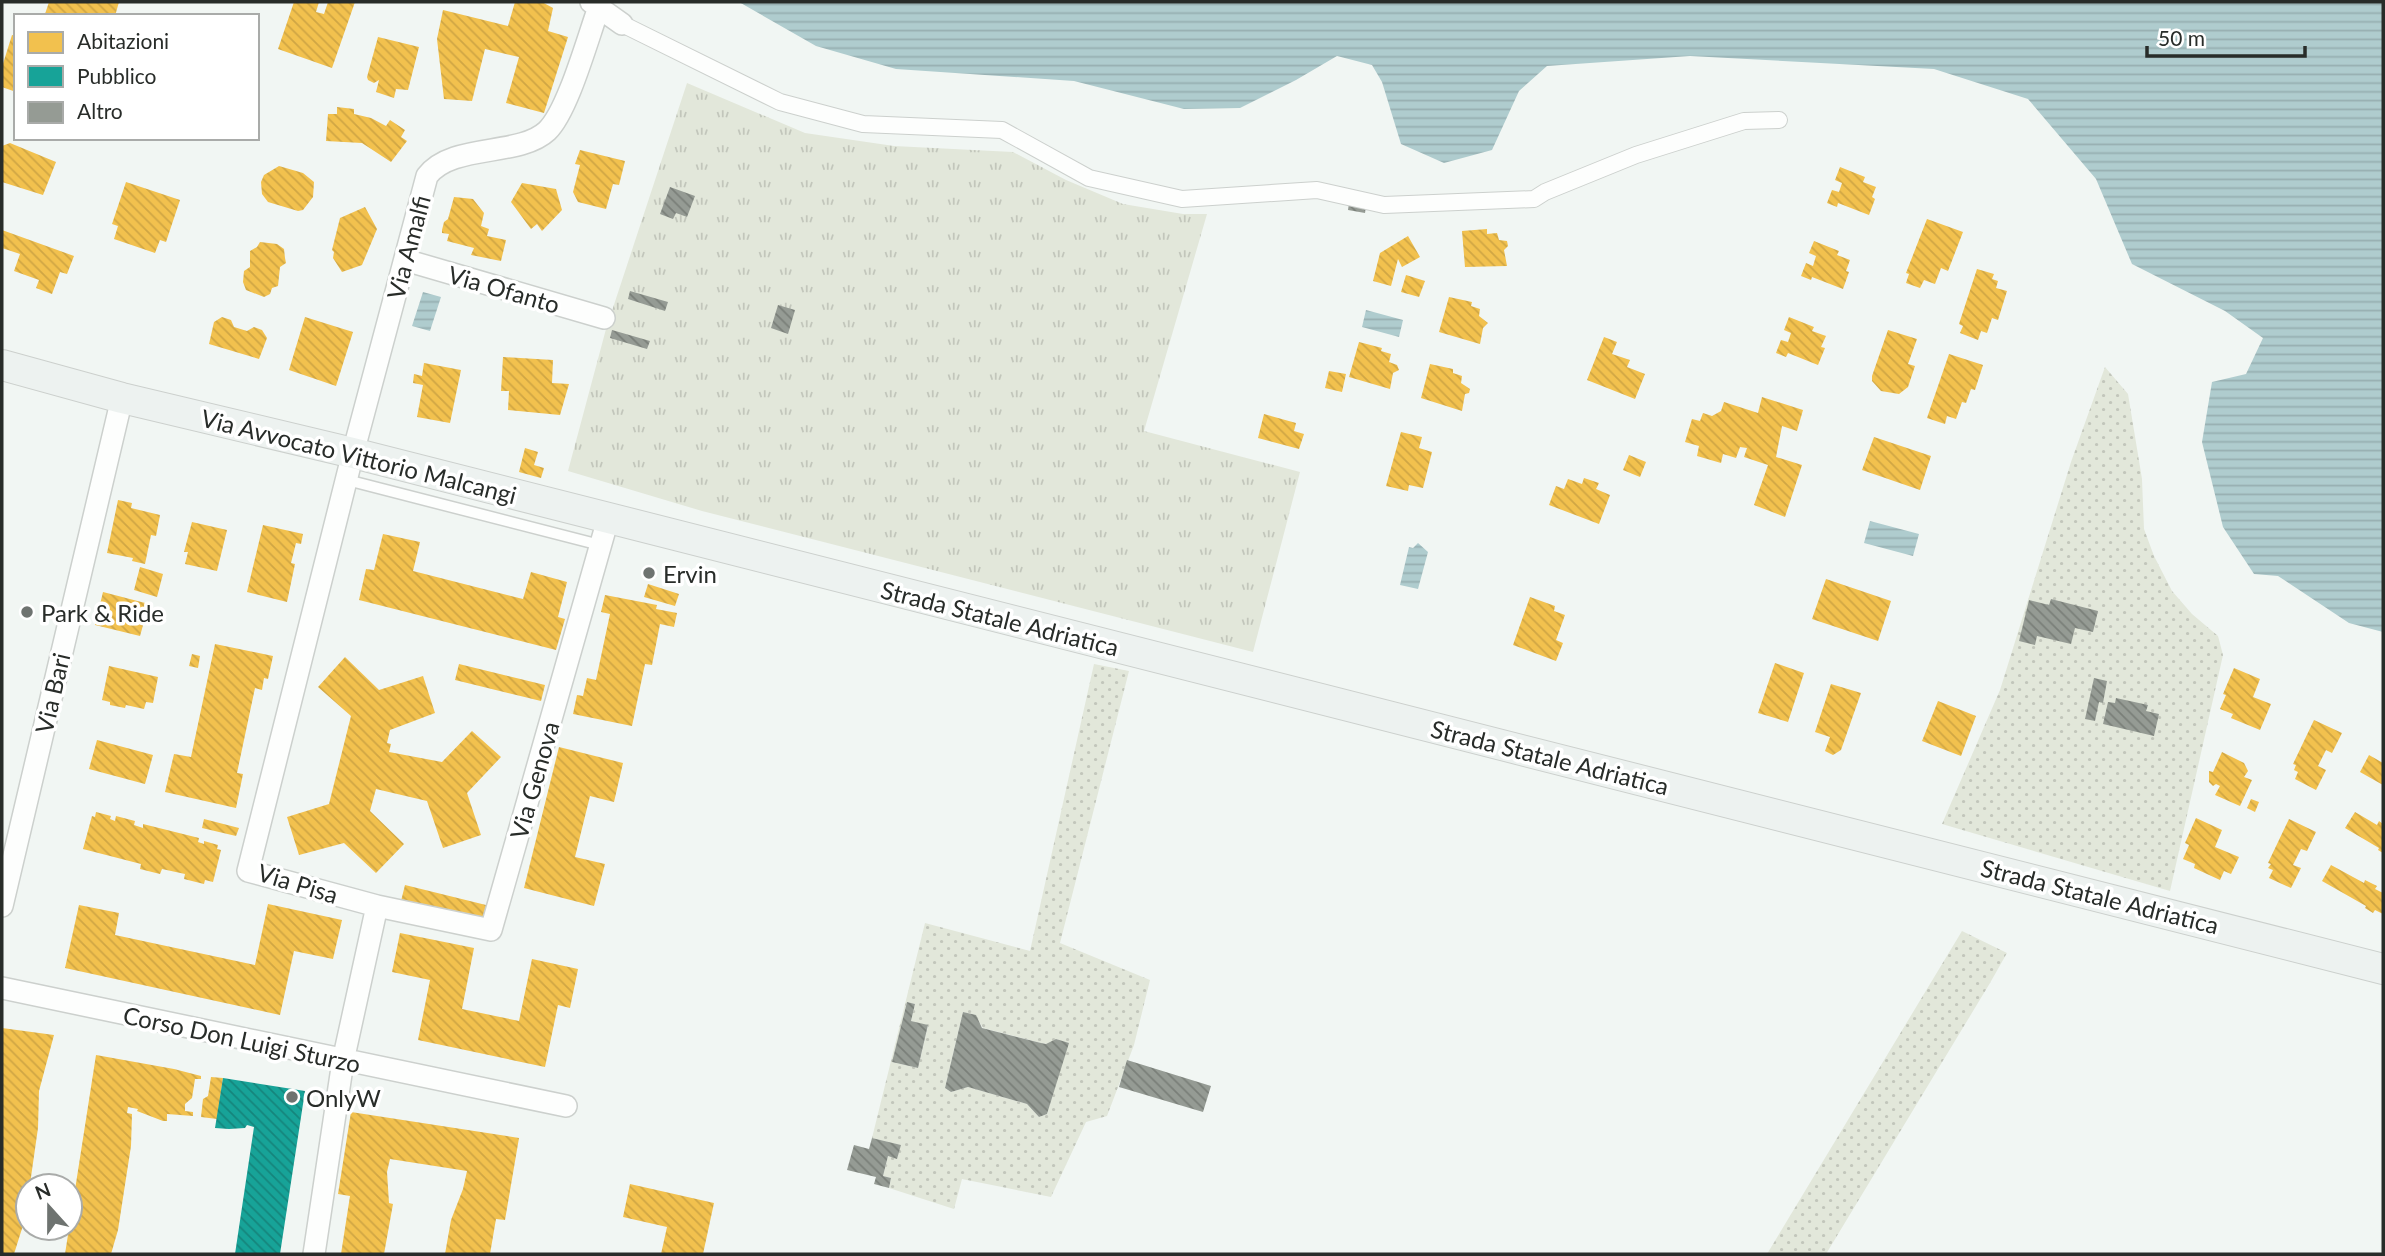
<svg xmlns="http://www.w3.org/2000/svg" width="2385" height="1256" viewBox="0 0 2385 1256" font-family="Lato,sans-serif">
<defs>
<pattern id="grass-tufts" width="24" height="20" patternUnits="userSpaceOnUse" patternTransform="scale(1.75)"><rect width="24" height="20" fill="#e2e7da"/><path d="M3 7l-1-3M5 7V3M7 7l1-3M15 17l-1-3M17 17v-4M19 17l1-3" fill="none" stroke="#c2c6bb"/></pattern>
<pattern id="garden-dots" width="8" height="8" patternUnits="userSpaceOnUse" patternTransform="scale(1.75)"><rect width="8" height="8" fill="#e2e7da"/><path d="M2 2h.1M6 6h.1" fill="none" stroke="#c2c6bb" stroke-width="1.8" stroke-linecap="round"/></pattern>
<pattern id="water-rules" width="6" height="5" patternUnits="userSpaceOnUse" patternTransform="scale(1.75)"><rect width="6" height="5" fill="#afccce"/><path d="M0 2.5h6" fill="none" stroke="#97afb1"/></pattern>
<pattern id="homes-back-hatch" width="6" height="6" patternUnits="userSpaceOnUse" patternTransform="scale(1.75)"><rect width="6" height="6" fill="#f2c14e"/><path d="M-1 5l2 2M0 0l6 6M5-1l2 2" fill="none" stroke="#d0a644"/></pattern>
<pattern id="public-back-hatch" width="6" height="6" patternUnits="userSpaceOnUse" patternTransform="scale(1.75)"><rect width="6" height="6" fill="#17a398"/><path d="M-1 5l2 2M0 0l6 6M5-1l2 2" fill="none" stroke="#15857c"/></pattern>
<pattern id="building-back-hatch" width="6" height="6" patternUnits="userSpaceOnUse" patternTransform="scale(1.75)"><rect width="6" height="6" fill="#959b94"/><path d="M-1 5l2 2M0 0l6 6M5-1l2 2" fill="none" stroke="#7a7f79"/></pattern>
</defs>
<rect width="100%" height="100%" fill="#f1f6f3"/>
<path fill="url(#grass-tufts)" d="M687,83L805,133L894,146L1013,152L1066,180L1123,204L1183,214H1207L1144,431L1300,472L1253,652L702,511L568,471L606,329Z"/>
<path fill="url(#garden-dots)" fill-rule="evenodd" d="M2105,367L2128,394L2142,479L2144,529L2154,556L2172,591L2192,614L2218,636L2223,655L2170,891L1942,824L2000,690L2071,462Z
M1094,664L1129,671L1060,943L1150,980L1134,1045L1107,1116L1086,1122L1051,1197L962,1179L954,1209L889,1188L891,1178L883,1176L888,1156L897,1158L900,1145L872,1138L925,923L1030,951ZM907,1002L915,1004L911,1021L928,1026L918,1068L892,1062ZM963,1012L975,1015L983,1028L1041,1043L1047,1044L1056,1039L1068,1043L1047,1114L1039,1117L1027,1104L968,1087L951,1092L945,1088Z
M1962,931L2007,953L1990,983L1826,1254H1767Z"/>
<path fill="url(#water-rules)" d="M739,2H2383V632L2349,623L2278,576L2254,574L2223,527L2202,442L2212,382L2246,374L2263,338L2225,311L2132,264L2096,179L2028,99L1934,69L1690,56L1547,66L1519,91L1492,150L1444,163L1401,144L1382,82L1372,65L1337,56L1296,80L1240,108L1184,109L1074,81L896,69L816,46Z
M423,292L441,297L430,331L412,326Z
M1366,310L1403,320L1399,337L1362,327Z
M1870,521L1919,534L1913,556L1864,543Z
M1418,543L1428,552L1418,589L1400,585L1409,547L1413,548Z"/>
<path fill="url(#homes-back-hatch)" d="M49,2H119L115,16H51L45,14Z
M294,2H319L316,12L324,14L328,2H355L332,68L278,49Z
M515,2H542L553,8L548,31L568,37L544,113L506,103L519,57L485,49L472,101L444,99L437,39L443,10L508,26Z
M12,35L16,36V92L2,87V67Z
M378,37L419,47L408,90L396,89L394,98L376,92L379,80L374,83L368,80L367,77Z
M337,107L354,109V114L371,118L386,126L390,120L405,130L401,137L407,141L391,162L362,143L326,141L328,114H337Z
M10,143L56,162L43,195L2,182V146Z
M580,150L625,161L619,185L613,184L606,209L578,202L573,192L580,165L575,164Z
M279,166L303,173L314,182L313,197L303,210L298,211L268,202L262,194L261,182L264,175Z
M1840,167L1865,177L1863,182L1876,187L1872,197L1875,199L1869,215L1838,203L1837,207L1827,203L1832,190L1839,192L1842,183L1835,180Z
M126,182L180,200L166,242L160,240L155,253L114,239L118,226L112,224Z
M522,183L556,189L562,210L542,231L537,224L531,229L511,202Z
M454,197L473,199L484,213L481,226L489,229L487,236L506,240L501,261L471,255L474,248L447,241L449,234L442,233V230L444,222L448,219Z
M365,207L377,229L362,265L342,272L333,258L334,252L332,250L340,218Z
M1927,219L1963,232L1948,271L1941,268L1935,284L1924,280L1920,288L1906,283L1909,274L1906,273Z
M1487,229V234L1497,233L1499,240L1507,241L1508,246L1504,250L1507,266L1465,267L1462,231Z
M2,230L74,256L67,274L60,272L52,294L36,288L39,280L14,271L20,254L2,248Z
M1408,236L1420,257L1402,267L1398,259L1391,286L1373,281L1380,253Z
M1814,241L1839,251L1837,255L1850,260L1846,271L1849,272L1843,289L1812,277L1811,280L1801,276L1806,263L1813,266L1816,256L1809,253Z
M260,242L277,244L284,249L285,258L286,263L280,267L278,286L272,288L270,294L264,297L246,290L243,282L244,271L250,267V251L257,247Z
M1977,269L1994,274L1992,279L1998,281L1996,288L2007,291L1998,320L1992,318L1987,333L1981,331L1978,340L1960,333L1963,326L1959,324Z
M1406,275L1425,281L1419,297L1401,292Z
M1449,297L1472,302L1471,306L1480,309L1479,316L1488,323L1483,328L1480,344L1439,332Z
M222,317L231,320L234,327L247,331L254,327L262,330L267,338L259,359L209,344L214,322Z
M305,317L353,332L336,386L289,370Z
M1789,317L1814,327L1812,331L1826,336L1821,347L1825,348L1818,365L1788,353L1786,357L1776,353L1781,340L1788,342L1791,333L1784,330Z
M1888,330L1917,339L1908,364L1915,366L1908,387L1899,394L1881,391L1872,381V376Z
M1604,337L1617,342L1612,354L1630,360L1627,367L1645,374L1635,399L1587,380Z
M1359,342L1382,348L1381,351L1391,354L1389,362L1397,365L1399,370L1393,373L1390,389L1349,377Z
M1949,354L1983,365L1975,390L1971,389L1966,403L1962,402L1956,419L1947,416L1945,424L1927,418Z
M503,357L553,360L552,383L569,384L560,415L508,410L509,391H501Z
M424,363L461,370L450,423L417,417L423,385L413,383L414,374L422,376Z
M1430,364L1453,369V373L1462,376L1461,383L1470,389L1469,393L1465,394L1462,411L1421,398Z
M1329,371L1346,374L1342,392L1325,388Z
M1762,397L1803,410L1797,431L1782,426L1776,457L1802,465L1785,517L1754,505L1768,465L1744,457L1747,448L1740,447L1736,458L1723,454L1721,463L1697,456L1699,446L1685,442L1692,419L1700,421L1703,413L1712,416L1721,411L1724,402L1758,413Z
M1264,414L1296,423L1294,431L1304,434L1299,449L1258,438Z
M1401,432L1422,437L1419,448L1432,452L1423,488L1409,485L1408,491L1386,486Z
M1874,437L1931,456L1920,490L1862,470Z
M525,448L538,452L534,465L544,468L541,478L519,472Z
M1629,455L1646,462L1640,477L1623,470Z
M1584,478L1599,483L1596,489L1610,495L1599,524L1549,505L1556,486L1564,489L1568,479L1582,484Z
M118,500L132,503L131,508L160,515L156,536L151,535L145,564L132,561L133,558L107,553Z
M192,522L227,530L217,571L185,564L188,552H184Z
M263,525L303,534L301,544L296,543L291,563L295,564L287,602L247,592Z
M383,534L420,542L413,571L523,599L531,572L567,582L558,617L565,619L556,650L359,600L366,569L374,570Z
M140,567L163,574L157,597L134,590Z
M1826,579L1891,601L1878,641L1812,619Z
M648,584L679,594L675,606L644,597Z
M103,592L149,604L140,636L95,625Z
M605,595L657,605L656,609L677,613L674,627L660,624L652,665L645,664L632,726L573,714L577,695L583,696L587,678L596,680L610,614L601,612Z
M1530,597L1555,606L1554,611L1565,615L1556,640L1563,643L1556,661L1513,645Z
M215,644L273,656L268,679L264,678L262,690L255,688L237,773L243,774L236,808L165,792L174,754L191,757Z
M192,654L200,656L198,668L189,666Z
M345,657L379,690L423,676L435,713L390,730L387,743L391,744L389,752L442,762L472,731L501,757L467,793L481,835L443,848L427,801L376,789L370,811L404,844L376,873L344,843L299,855L287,817L329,804L351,716L318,687Z
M1775,663L1804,673L1788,722L1758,713Z
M459,664L545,685L541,701L455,680Z
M109,666L158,677L153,703L146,702L144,709L126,705L125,708L110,705V702L102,700Z
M2234,668L2260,679L2253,697L2271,704L2260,730L2231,718L2233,714L2220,709L2226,695L2223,694Z
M1831,684L1861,693L1841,750L1833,755L1825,751L1830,737L1815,732Z
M1938,701L1976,716L1961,756L1922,741Z
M2314,720L2342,733L2332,753L2326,750L2318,766L2326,770L2316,790L2295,779L2298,772L2294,770L2296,765L2293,764Z
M97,740L153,755L145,784L89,769Z
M559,747L623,763L614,802L590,796L575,857L605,864L594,906L524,888Z
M2222,752L2244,763L2248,771L2244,777L2252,780L2240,806L2215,795L2220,786L2216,784L2213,786L2209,782V771L2213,772Z
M2369,755L2383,763V785L2360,772Z
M2251,799L2259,802L2255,812L2247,808Z
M96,812L111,816L110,819L115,821L116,816L135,821L134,825L143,828V824L199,838L198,842L204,844V841L218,845L217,849L221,850L213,882L205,880L204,884L184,879L185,874L162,869L160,874L140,869L141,864L83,849L92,816L95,817Z
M2355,812L2377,825L2379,821L2383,824V853L2378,850L2379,848L2345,828Z
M2196,818L2222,830L2215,847L2239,857L2231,874L2224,871L2220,880L2194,868L2195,864L2183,859L2189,845L2185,843Z
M204,819L239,828L236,836L202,828Z
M2289,819L2316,832L2307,851L2301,849L2293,865L2301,868L2291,888L2269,878L2273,870L2268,868L2271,864L2268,863Z
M2331,865L2364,883L2365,880L2377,886L2375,889L2383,893V914L2375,910L2373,913L2365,908L2366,906L2322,881Z
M405,885L490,906L485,922L401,901Z
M268,904L342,920L333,959L294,951L280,1015L65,968L79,905L119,913L115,935L255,965Z
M400,933L474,948L462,1009L519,1021L532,959L578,969L570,1008L558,1005L545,1067L418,1040L430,980L392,972Z
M2,1028L54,1035L39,1091L38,1128L25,1219L14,1254H2Z
M96,1055L174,1069L201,1076V1079H195L192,1098L185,1104V1111L193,1112V1116L167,1114V1121H163L137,1111L138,1109L128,1107L127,1113L132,1114L131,1146L118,1230L111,1254H65Z
M211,1077L223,1078L217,1119L201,1117L203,1099L208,1096Z
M351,1112L519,1138L505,1220L496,1219L490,1254H445L451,1220L463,1189L467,1171L390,1159L387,1172L389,1203L393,1204L384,1254H341L350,1196L338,1194Z
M630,1184L714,1203L703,1254H661L667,1227L623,1217Z"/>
<path fill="url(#public-back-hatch)" d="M223,1078L305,1091L280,1254H235L254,1127L247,1125L245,1128L229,1129L215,1128Z"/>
<path fill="url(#building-back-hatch)" d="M670,187L695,196L687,217L676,213L673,219L660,214Z
M1349,203L1366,206L1365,213L1348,210Z
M630,291L668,302L665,311L628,299Z
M778,305L795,310L788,334L771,328Z
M612,330L650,341L647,349L610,338Z
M2051,599L2098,611L2093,632L2075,628L2071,644L2037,636L2035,645L2019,641L2029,600L2049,605Z
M2094,678L2107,681L2103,703L2099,702L2095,721L2085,719Z
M2116,698L2148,705L2146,711L2159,714L2154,736L2103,724L2108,702L2115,703Z
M907,1002L915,1004L911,1021L928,1025L918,1068L892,1062Z
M963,1012L976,1015L982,1028L1041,1043L1046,1044L1056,1039L1069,1043L1047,1114L1039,1117L1027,1104L968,1087L951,1092L945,1088Z
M1127,1060L1211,1086L1203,1112L1119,1087Z
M872,1138L901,1145L897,1159L888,1156L883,1176L891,1178L889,1188L874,1184L876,1177L847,1170L854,1145L869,1149Z"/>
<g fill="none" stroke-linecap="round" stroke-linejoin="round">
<g stroke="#ccd0cd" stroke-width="13">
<path id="service" d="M347,480L600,545"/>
</g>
<g stroke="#ccd0cd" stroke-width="18">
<path id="pedestrian" d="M622,24L780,102L863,124L1002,130L1089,178L1182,199L1317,190L1384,205L1534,199L1545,192L1636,155L1744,121L1779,120"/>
</g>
<g stroke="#ccd0cd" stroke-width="24">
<path id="minor" d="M591,2L622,24
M599,7C588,37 568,111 547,131C519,157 452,143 427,176L353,453L248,871L377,906L491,930L608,519
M405,260L604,318
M2,906L122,398
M2,988L566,1106
M314,1254L343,1061L377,906"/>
</g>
<g stroke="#ccd0cd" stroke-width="32">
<path id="secondary" d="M2,365L122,398L353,453L2383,969"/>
</g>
<use href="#service" stroke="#fdfefd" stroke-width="10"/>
<use href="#pedestrian" stroke="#fdfefd" stroke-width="16"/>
<use href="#minor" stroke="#fdfefd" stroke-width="21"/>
<use href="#secondary" stroke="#edf2f0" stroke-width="30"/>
</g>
<g fill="#6e7370" stroke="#fff" stroke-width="2.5">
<circle cx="649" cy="573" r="7"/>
<circle cx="27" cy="612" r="7"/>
<circle cx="292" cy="1097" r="7"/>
</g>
<g text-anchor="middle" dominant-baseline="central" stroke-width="7" stroke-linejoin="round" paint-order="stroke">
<g font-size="24" fill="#282c29" stroke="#fff">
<text transform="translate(408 247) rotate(-75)">Via Amalfi</text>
<text transform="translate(504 289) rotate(16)">Via Ofanto</text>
<text transform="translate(359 456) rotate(14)">Via Avvocato Vittorio Malcangi</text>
<text transform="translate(1000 618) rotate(14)">Strada Statale Adriatica</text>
<text transform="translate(52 693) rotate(-77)">Via Bari</text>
<text transform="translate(1550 757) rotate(14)">Strada Statale Adriatica</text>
<text transform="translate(534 780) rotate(-74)">Via Genova</text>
<text transform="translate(298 883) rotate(17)">Via Pisa</text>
<text transform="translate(2100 896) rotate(14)">Strada Statale Adriatica</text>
<text transform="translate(242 1039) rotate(12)">Corso Don Luigi Sturzo</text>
</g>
<g font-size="24" fill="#282c29" stroke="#fff" text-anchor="start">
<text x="663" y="573">Ervin</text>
<text x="41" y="612">Park &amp; Ride</text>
<text x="306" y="1097">OnlyW</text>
</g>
</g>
<rect width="2385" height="1256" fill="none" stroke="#282c29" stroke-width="7"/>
<rect x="14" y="14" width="245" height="126" fill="#ffffff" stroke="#a9aba9" stroke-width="2"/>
<rect x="28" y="32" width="35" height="21" fill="#f2c14e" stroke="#a9aba9" stroke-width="2"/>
<text x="77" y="49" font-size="21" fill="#282c29">Abitazioni</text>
<rect x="28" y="66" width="35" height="21" fill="#17a398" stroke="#a9aba9" stroke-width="2"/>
<text x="77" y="84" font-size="21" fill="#282c29">Pubblico</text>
<rect x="28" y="102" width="35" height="21" fill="#959b94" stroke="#a9aba9" stroke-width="2"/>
<text x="77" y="119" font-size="21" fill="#282c29">Altro</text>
<g transform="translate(49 1207) rotate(339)"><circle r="33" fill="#ffffff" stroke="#a9aba9" stroke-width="2"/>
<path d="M0-5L12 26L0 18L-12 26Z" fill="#6e7370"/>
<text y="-10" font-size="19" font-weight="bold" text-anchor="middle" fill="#282c29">N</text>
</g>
<path d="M2147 46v10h158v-10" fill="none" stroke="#282c29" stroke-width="3.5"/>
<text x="2158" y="46" font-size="21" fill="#282c29" stroke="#ffffff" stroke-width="5" paint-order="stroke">50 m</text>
</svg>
